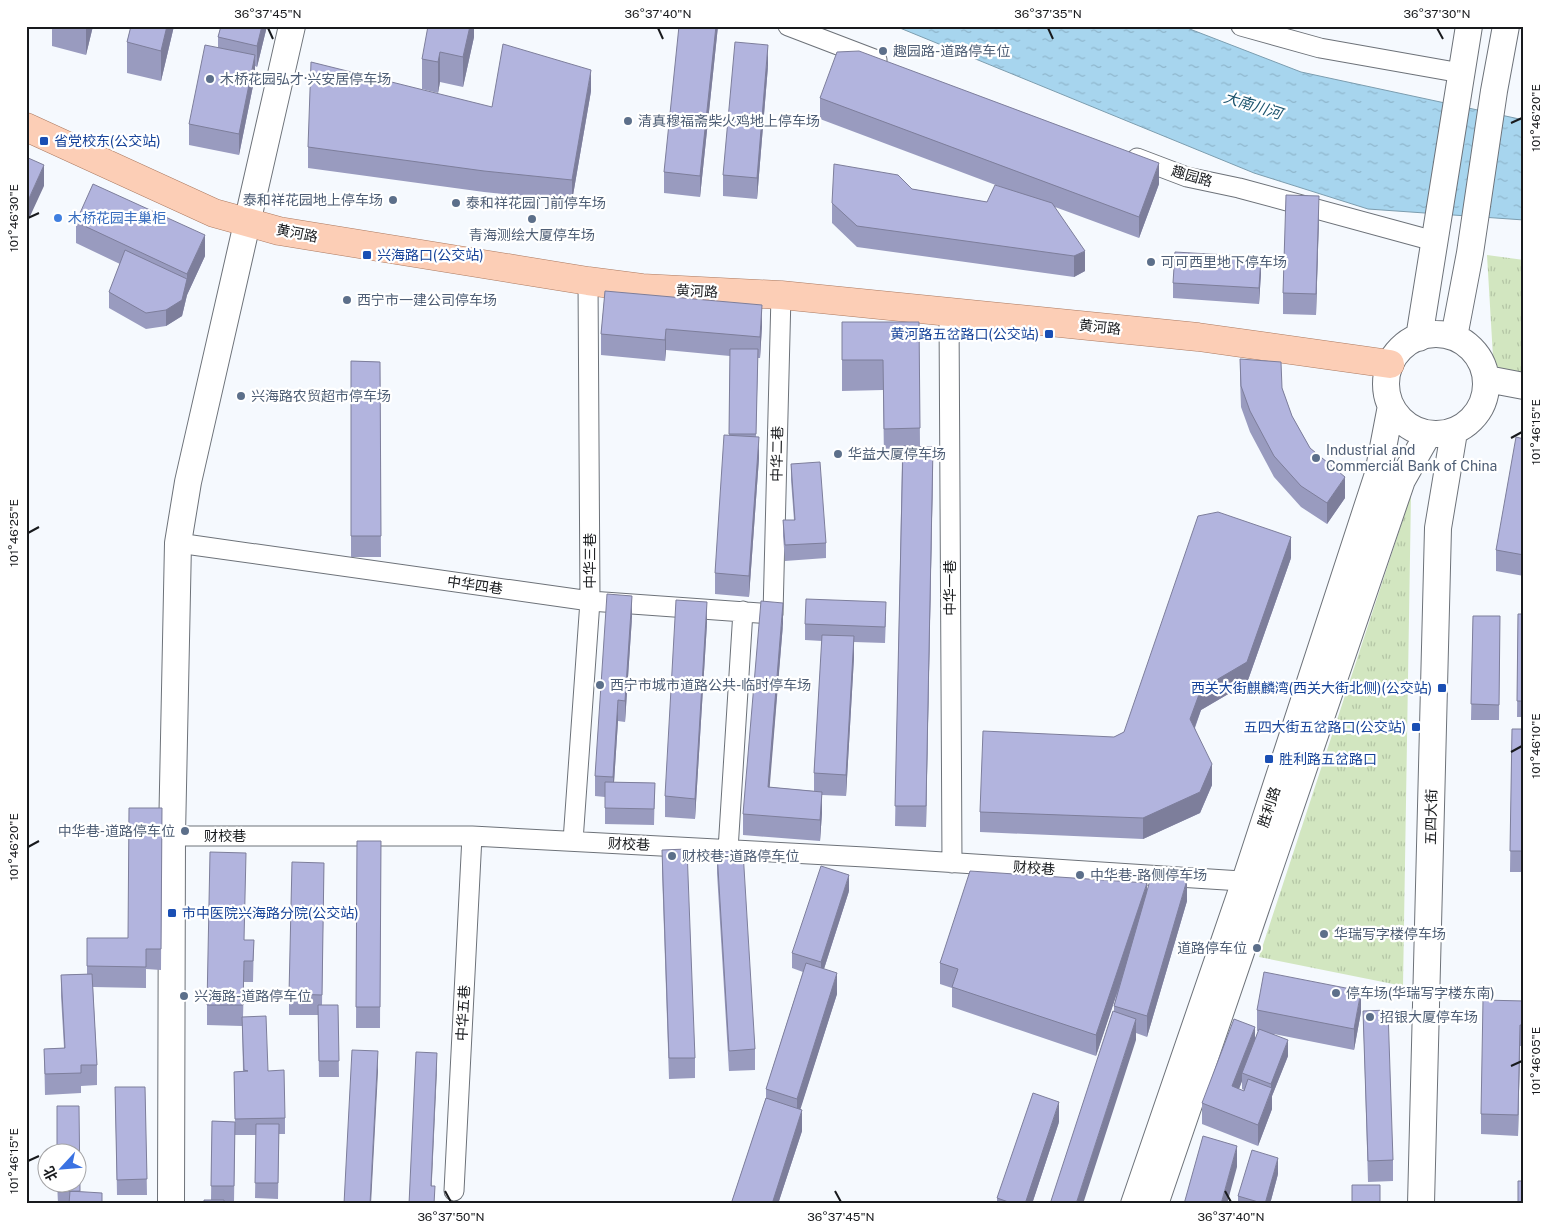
<svg xmlns="http://www.w3.org/2000/svg" width="1550" height="1230" viewBox="0 0 1550 1230" font-family="'Public Sans','Noto Sans SC',sans-serif">
<defs>
<pattern id="park-tufts" width="24" height="20" patternUnits="userSpaceOnUse" patternTransform="scale(1.25)"><rect width="24" height="20" fill="#d2e6c0"/><path d="M3 7l-1-3M5 7V3M7 7l1-3M15 17l-1-3M17 17v-4M19 17l1-3" fill="none" stroke="#b4c5a5"/></pattern>
<pattern id="water-ripples" width="26" height="14" patternUnits="userSpaceOnUse" patternTransform="scale(1.25)"><rect width="26" height="14" fill="#a7d5ee"/><path d="M2 4q2-2 4 0t4 0M15 11q2-2 4 0t4 0" fill="none" stroke="#8fb6cc"/></pattern>
</defs>
<rect width="100%" height="100%" fill="#f5f9fe"/>
<path fill="url(#park-tufts)" d="M1487,255L1524,260V379L1500,376L1493,357Z
M1411,495L1403,986L1259,957Z"/>
<path fill="url(#water-ripples)" stroke="#7c9daf" d="M895,26H1182L1301,72L1524,120V220L1368,209L1254,173Z"/>
<g fill="none" stroke-linecap="round" stroke-linejoin="round">
<g stroke="#6d7279" stroke-width="21">
<path id="street" d="M788,26L877,60
M1241,26L1320,48L1461,73
M1137,158L1187,177L1239,188L1434,241
M949,313L952,863
M178,543L590,601L773,614L781,295
M172,836H472L865,857L1257,882
M573,841L590,601L588,281
M728,850L743,611
M454,1191L472,836"/>
</g>
<g stroke="#6d7279" stroke-width="28">
<path id="secondary" d="M1386 384a50 50 0 1 1 100 0a50 50 0 1 1-100 0Z
M1454,337L1470,253L1494,91L1506,26
M1419,338L1469,26
M1487,379L1524,386
M171,1204L172,836L178,543L188,482L292,26
M1134,1204L1245,881L1378,474L1391,406
M1155,1204L1402,480L1428,434
M1421,1204L1438,528L1454,432"/>
</g>
<g stroke="#ab7a61" stroke-width="29">
<path id="primary" d="M26,127L214,213L279,231L588,281L642,288L781,295L1198,337L1390,364"/>
</g>
<use href="#street" stroke="#fff" stroke-width="19"/>
<use href="#secondary" stroke="#fff" stroke-width="26"/>
<use href="#primary" stroke="#fcceb6" stroke-width="28"/>
</g>
<path fill="#999bbf" fill-rule="evenodd" d="M52,26H93L86,55L52,46Z
M131,26H174L161,81L127,73V42Z
M221,26H267L257,67L255,66V76L239,155L189,145V124L218,47V37Z
M474,26V37L463,87L440,82L438,93L422,89V59Z
M718,26L700,197L664,193V172Z
M768,66L757,199L723,196V175Z
M591,91L572,201L484,192L308,168V147L492,107Z
M820,98L1159,184L1139,238L1055,207L1085,271L1074,277L857,247L832,223V203L912,189L987,202L1009,190L820,119Z
M1319,217L1316,315L1283,314V293Z
M76,222L205,256L187,295L182,316L166,326L146,329L109,308V292L120,264L76,243Z
M1261,273L1259,304L1173,298V283Z
M605,291L762,326L760,358H758L756,437L759,458L749,597L715,594V573L729,435L730,356L666,350L665,361L601,355V334Z
M842,322H919L920,446L933,467L926,827L895,826L902,459H884L883,390L842,391Z
M1240,359L1282,388L1292,416L1310,448L1345,498L1327,524L1301,507L1274,477L1250,432L1241,407L1240,380Z
M351,361L380,362L381,557H351Z
M1524,439V576L1496,571V550Z
M791,464L826,543V558L785,561L783,536V520H794L791,480Z
M1291,558L1247,683L1201,710L1195,728L1212,785L1200,813L1143,839L980,832V812L1114,737L1124,732Z
M1518,614H1524V717H1517Z
M1473,616H1500L1499,720H1471Z
M632,617L625,722L618,721L614,782L655,783L654,825L605,824V797L595,796V776Z
M886,617L885,643L854,642V657L846,796L822,795V813L820,841L743,835V814L783,624L769,787L814,791V773L822,641L805,640V624Z
M707,623L695,819L665,817V796Z
M1512,729H1524V872H1510Z
M162,808L161,970L146,969V988L93,987L97,1065V1085L81,1086V1093L45,1095L44,1049L64,1048L61,996V975L87,974V938H128Z
M357,841H381L380,1028H356Z
M662,850L695,1058V1078L669,1079L662,871Z
M717,852L755,1049V1070L729,1071L717,873Z
M324,863L322,1005H338L339,1077H319L318,1015H289V994Z
M849,891L824,969L837,994L800,1109L802,1131L778,1204H731L766,1098V1089L803,972L792,968V953Z
M1147,891L1187,901L1147,1037L1136,1033V1040L1114,1012V1006L1117,993L1096,1056L952,1007V988L940,984V963Z
M245,940H254L253,982H244L243,1017L268,1071L285,1118V1134H279L278,1199L255,1198L256,1135H235L234,1202H224L211,1200L212,1121L235,1122L234,1072L243,1071L242,1026L207,1025V1005Z
M1524,1001V1046H1520L1518,1136L1481,1134V1114Z
M1257,1010L1361,1012L1354,1050L1274,1034L1288,1056L1272,1096V1109L1258,1146L1202,1124V1103L1255,1040L1258,1031H1257ZM1242,1081V1089L1244,1090V1091L1239,1089Z
M1363,1011L1393,1160V1181L1368,1182Z
M115,1087H145L147,1195H117Z
M1059,1122L1032,1204H997V1198Z
M1278,1174L1270,1204H1238V1196Z
M57,1182L80,1192L102,1204H58Z"/>
<path fill="#7d7e9b" d="M86,26H93L86,55Z
M167,26H174L161,81V51Z
M262,26H267L257,67V46Z
M470,26H474V37L463,87V57Z
M716,26H718L700,197V176Z
M768,45V66L757,199V178Z
M440,52V82L438,93V62Z
M255,55V76L239,155V134Z
M591,70V91L572,201V180Z
M1159,163V184L1139,238V217Z
M44,165V186L26,225V205Z
M1319,196V217L1316,315V294Z
M205,235V256L187,295L182,316L166,326V310L187,279V274Z
M1085,251V271L1074,277V256Z
M1261,257V273L1259,304V288Z
M762,305V326L760,358V337Z
M666,329V350L665,361V340Z
M759,437V458L749,597V576Z
M933,447V467L926,827V806Z
M1345,477V498L1327,524V503Z
M1291,537V558L1247,683L1201,710L1190,740V719L1201,689Z
M632,596V617L625,722V701Z
M707,602V623L695,819V799Z
M783,603V624L768,808V787Z
M854,636V657L846,796V775Z
M618,700V721L613,798V777Z
M1212,764V785L1200,813L1143,839V818Z
M822,792V813L820,841V820Z
M849,875V891L821,978V962Z
M1187,880V901L1147,1037V1016Z
M1147,883V903L1096,1056V1035Z
M837,973V994L797,1120V1099Z
M1361,991V1012L1354,1050V1029Z
M1136,1019V1040L1083,1204H1076Z
M1520,1025V1046L1518,1136V1115Z
M1255,1027V1048L1242,1073V1081L1232,1107V1086Z
M1288,1040V1056L1272,1096V1109L1258,1146V1125L1271,1092V1084Z
M378,1051V1072L371,1204H370Z
M437,1053V1069L431,1201V1186Z
M1059,1102V1122L1032,1204H1025Z
M802,1110V1131L778,1204H772Z
M1237,1146V1167L1227,1204H1221Z
M1278,1158V1174L1270,1204H1265Z"/>
<path fill="#b2b4de" stroke="#7d7e9b" d="M131,26H167L161,51L127,42Z
M221,26H262L257,46L218,37Z
M428,26H470L463,57L440,52L438,62L422,59Z
M679,26H716L700,176L664,172Z
M735,42L768,45L757,178L723,175Z
M503,44L591,70L572,180L484,171L308,147L311,62L492,107Z
M205,45L255,55L239,134L189,124Z
M859,51L1159,163L1139,217L820,98L837,52Z
M26,157L44,165L26,205Z
M834,164L898,175L912,189L987,202L995,185L1052,203L1085,251L1074,256L857,226L832,203Z
M93,184L205,235L187,274L76,222Z
M1286,195L1319,196L1316,294L1283,293Z
M125,250L187,279L182,300L166,310L146,313L109,292Z
M1175,252L1261,257L1259,288L1173,283Z
M605,291L762,305L760,337L666,329L665,340L601,334Z
M842,322H919L920,428L884,429L883,360H842Z
M730,349H758L756,434H729Z
M1240,359L1281,362L1282,388L1292,416L1310,448L1345,477L1327,503L1301,486L1274,456L1250,411L1241,386Z
M351,361L380,362L381,536H351Z
M724,435L759,437L749,576L715,573Z
M1516,437L1524,439V555L1496,550Z
M903,446L933,447L926,806H895Z
M820,462L826,543L785,545L783,520H795L791,464Z
M1218,512L1291,537L1247,662L1201,689L1190,719L1212,764L1200,792L1143,818L980,812L983,731L1114,737L1124,732L1198,516Z
M607,594L632,596L625,701L618,700L613,777L595,776Z
M806,599L886,602L885,627L805,624Z
M676,600L707,602L695,799L665,796Z
M761,601L783,603L768,787L822,792L820,820L743,814Z
M1518,614H1524V701H1517Z
M1473,616H1500L1499,705L1471,704Z
M822,635L854,636L846,775L814,773Z
M1512,729H1524V851H1510Z
M605,782L655,783L654,809L605,808Z
M129,808H162L161,949H146V967L87,966V938H128Z
M357,841H381L380,1007H356Z
M687,849L695,1058H669L662,850Z
M743,851L755,1049L729,1051L717,852Z
M210,852L246,853L244,940H254L253,961H244L243,1005H207Z
M292,862L324,863L322,995L289,994Z
M821,866L849,875L821,962L792,953Z
M1153,870L1187,880L1147,1016L1114,1006Z
M970,871L1147,883L1096,1035L952,987L958,969L940,963Z
M806,963L837,973L797,1099L766,1089Z
M1264,972L1361,991L1354,1029L1257,1010Z
M92,974L97,1065H81V1073L45,1074L44,1049L65,1048L61,975Z
M1483,1000L1524,1001V1025H1520L1518,1115L1481,1114Z
M318,1005H338L339,1061H319Z
M1388,1010L1393,1160L1368,1161L1363,1011Z
M1113,1011L1136,1019L1076,1204H1050Z
M266,1016L268,1071L284,1070L285,1118L235,1119L234,1072L248,1071L244,1070L242,1017Z
M1234,1019L1255,1027L1232,1086L1244,1091L1248,1079L1272,1088L1258,1125L1202,1103Z
M1259,1029L1288,1040L1271,1084L1242,1073Z
M352,1050L378,1051L370,1204H344Z
M416,1052L437,1053L431,1186H435L434,1204H409Z
M115,1087H145L147,1179L117,1180Z
M1033,1093L1059,1102L1025,1204H1014L997,1198Z
M766,1098L802,1110L772,1204H731Z
M57,1106H79L80,1191L58,1192V1182H78V1152H57Z
M212,1121L235,1122L234,1186H211Z
M256,1124H279L278,1183H255Z
M1203,1136L1237,1146L1221,1204H1184Z
M1252,1150L1278,1158L1265,1204L1238,1196Z
M1518,1181H1524V1204H1518Z
M1352,1185H1380V1204H1352Z
M70,1191L102,1193V1204H69Z
M204,1200H224V1204H204Z"/>
<path fill="none" stroke="#181a1d" stroke-width="2" d="M268,28L273,39M658,28L663,39M1048,28L1053,39M1437,28L1443,39M1511,123L1522,118M28,218L39,213M1511,438L1522,432M28,533L39,527M1511,752L1522,746M28,847L39,841M1511,1066L1522,1061M28,1161L39,1156M445,1191L451,1202M835,1191L841,1202M1225,1191L1231,1202"/>
<g fill="#5c6f8a" stroke="#fff" stroke-width="2">
<circle cx="883" cy="51" r="5"/>
<circle cx="210" cy="79" r="5"/>
<circle cx="628" cy="121" r="5"/>
<circle cx="393" cy="200" r="5"/>
<circle cx="456" cy="203" r="5"/>
<circle cx="532" cy="219" r="5"/>
<circle cx="1151" cy="262" r="5"/>
<circle cx="347" cy="300" r="5"/>
<circle cx="241" cy="396" r="5"/>
<circle cx="838" cy="454" r="5"/>
<circle cx="1316" cy="458" r="5"/>
<circle cx="600" cy="685" r="5"/>
<circle cx="185" cy="831" r="5"/>
<circle cx="672" cy="856" r="5"/>
<circle cx="1080" cy="875" r="5"/>
<circle cx="1324" cy="934" r="5"/>
<circle cx="1257" cy="948" r="5"/>
<circle cx="1336" cy="993" r="5"/>
<circle cx="184" cy="996" r="5"/>
<circle cx="1370" cy="1017" r="5"/>
</g>
<g fill="#1a4fb4" stroke="#fff" stroke-width="2">
<rect x="39" y="136" width="10" height="10" rx="2.5"/>
<rect x="362" y="250" width="10" height="10" rx="2.5"/>
<rect x="1044" y="329" width="10" height="10" rx="2.5"/>
<rect x="1437" y="683" width="10" height="10" rx="2.5"/>
<rect x="1411" y="722" width="10" height="10" rx="2.5"/>
<rect x="1264" y="754" width="10" height="10" rx="2.5"/>
<rect x="167" y="908" width="10" height="10" rx="2.5"/>
</g>
<circle fill="#3f7fe0" stroke="#fff" stroke-width="2" cx="58" cy="218" r="5"/>
<g text-anchor="middle" dominant-baseline="central" stroke-width="4.5" stroke-linejoin="round" paint-order="stroke">
<g font-size="14" fill="#4e5e75" stroke="#fff" text-anchor="start">
<text x="893" y="51">趣园路-道路停车位</text>
<text x="220" y="79">木桥花园弘才·兴安居停车场</text>
<text x="638" y="121">清真穆福斋柴火鸡地上停车场</text>
<text x="383" y="200" text-anchor="end">泰和祥花园地上停车场</text>
<text x="466" y="203">泰和祥花园门前停车场</text>
<text x="532" y="235" text-anchor="middle">青海测绘大厦停车场</text>
<text x="1161" y="262">可可西里地下停车场</text>
<text x="357" y="300">西宁市一建公司停车场</text>
<text x="251" y="396">兴海路农贸超市停车场</text>
<text x="1326" y="450">Industrial and<tspan x="1326" dy="16">Commercial Bank of China</tspan></text>
<text x="848" y="454">华益大厦停车场</text>
<text x="610" y="685">西宁市城市道路公共-临时停车场</text>
<text x="175" y="831" text-anchor="end">中华巷-道路停车位</text>
<text x="682" y="856">财校巷-道路停车位</text>
<text x="1090" y="875">中华巷-路侧停车场</text>
<text x="1334" y="934">华瑞写字楼停车场</text>
<text x="1247" y="948" text-anchor="end">道路停车位</text>
<text x="1346" y="993">停车场(华瑞写字楼东南)</text>
<text x="194" y="996">兴海路-道路停车位</text>
<text x="1380" y="1017">招银大厦停车场</text>
</g>
<g font-size="14" fill="#164399" stroke="#fff" text-anchor="start">
<text x="54" y="141">省党校东(公交站)</text>
<text x="377" y="255">兴海路口(公交站)</text>
<text x="1039" y="334" text-anchor="end">黄河路五岔路口(公交站)</text>
<text x="1432" y="688" text-anchor="end">西关大街麒麟湾(西关大街北侧)(公交站)</text>
<text x="1406" y="727" text-anchor="end">五四大街五岔路口(公交站)</text>
<text x="1279" y="759">胜利路五岔路口</text>
<text x="182" y="913">市中医院兴海路分院(公交站)</text>
</g>
<g font-size="14" fill="#181a1d" stroke="#fff">
<text transform="translate(1192 176) rotate(16)">趣园路</text>
<text transform="translate(297 233) rotate(11)">黄河路</text>
<text transform="translate(697 291) rotate(3)">黄河路</text>
<text transform="translate(1100 327) rotate(6)">黄河路</text>
<text transform="translate(777 454) rotate(-89)">中华二巷</text>
<text transform="translate(590 561) rotate(-90)">中华三巷</text>
<text transform="translate(475 585) rotate(8)">中华四巷</text>
<text transform="translate(950 588) rotate(-90)">中华一巷</text>
<text transform="translate(1269 807) rotate(-72)">胜利路</text>
<text transform="translate(1431 817) rotate(-89)">五四大街</text>
<text x="225" y="836">财校巷</text>
<text transform="translate(629 844) rotate(3)">财校巷</text>
<text transform="translate(1034 868) rotate(4)">财校巷</text>
<text transform="translate(463 1013) rotate(-87)">中华五巷</text>
</g>
<g font-size="14" fill="#366cbe" stroke="#fff" text-anchor="start">
<text x="68" y="218">木桥花园丰巢柜</text>
</g>
<g font-size="15" font-style="italic" fill="#1b536d" stroke="#fff">
<text transform="translate(1253 105) rotate(17)">大南川河</text>
</g>
</g>
<rect width="1550" height="1230" fill="none" stroke="#ffffff" stroke-width="55"/>
<g transform="translate(62 1168) rotate(244)"><circle r="24" fill="#ffffff" stroke="#a3a3a5"/>
<path d="M0-4L9 19L0 12L-9 19Z" fill="#3a72e2"/>
<text y="-8" font-size="14" font-weight="bold" text-anchor="middle" fill="#181a1d">北</text>
</g>
<rect x="28" y="28" width="1494" height="1174" fill="none" stroke="#181a1d" stroke-width="2"/>
<g font-size="12" text-anchor="middle" fill="#181a1d">
<text x="268" y="18">36°37'45"N</text>
<text x="658" y="18">36°37'40"N</text>
<text x="1048" y="18">36°37'35"N</text>
<text x="1437" y="18">36°37'30"N</text>
<text transform="translate(1536 118) rotate(-90)" y="4">101°46'20"E</text>
<text transform="translate(14 218) rotate(-90)" y="4">101°46'30"E</text>
<text transform="translate(1536 432) rotate(-90)" y="4">101°46'15"E</text>
<text transform="translate(14 533) rotate(-90)" y="4">101°46'25"E</text>
<text transform="translate(1536 746) rotate(-90)" y="4">101°46'10"E</text>
<text transform="translate(14 847) rotate(-90)" y="4">101°46'20"E</text>
<text transform="translate(1536 1061) rotate(-90)" y="4">101°46'05"E</text>
<text transform="translate(14 1161) rotate(-90)" y="4">101°46'15"E</text>
<text x="451" y="1221">36°37'50"N</text>
<text x="841" y="1221">36°37'45"N</text>
<text x="1231" y="1221">36°37'40"N</text>
</g>
</svg>
